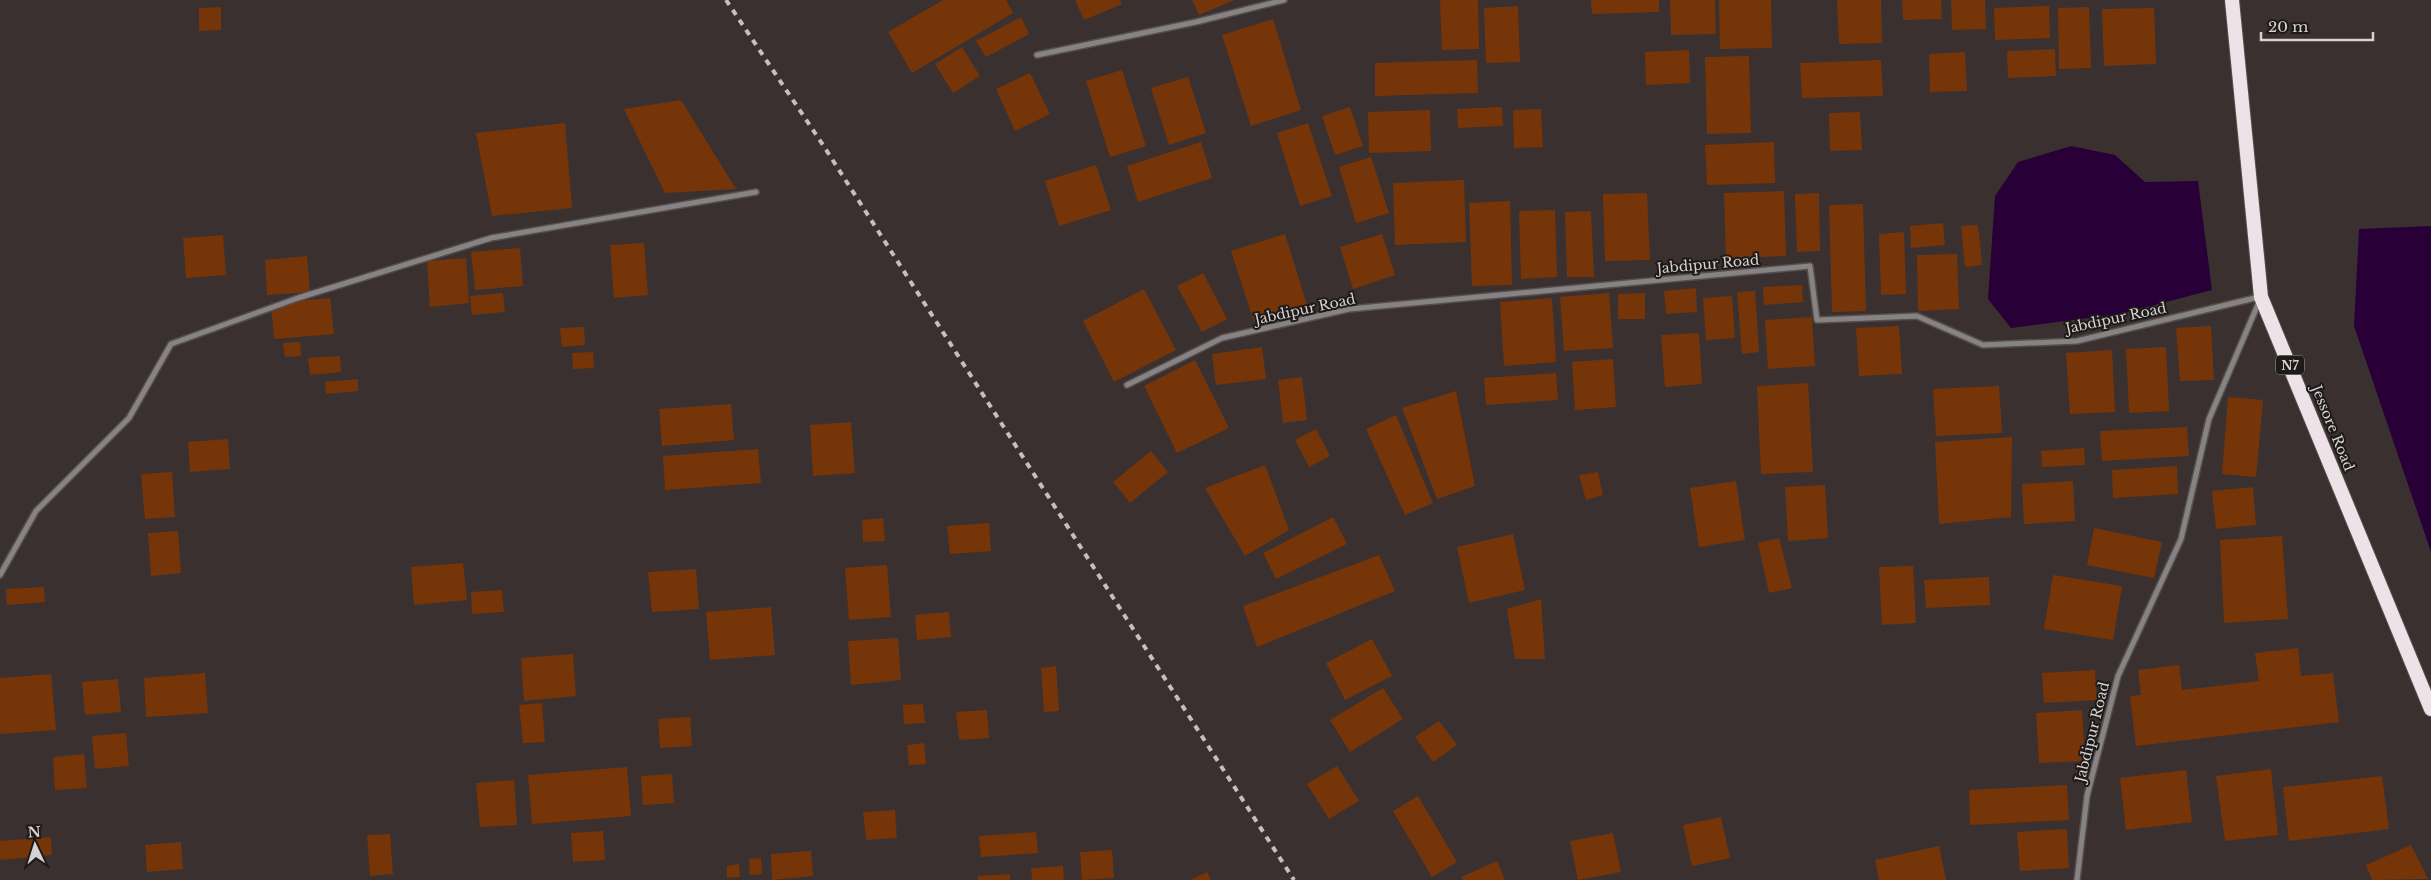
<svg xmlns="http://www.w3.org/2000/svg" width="2431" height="880" viewBox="0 0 2431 880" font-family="'Libre Baskerville',serif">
<rect width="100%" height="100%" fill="#3a3030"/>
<path fill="#280037" d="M2071,146L2115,155L2145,182L2198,181L2212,290L2120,314L2011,328L1988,299L1995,196L2018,162Z
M2431,226V552L2354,326L2359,229Z"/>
<path fill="#753509" d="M943,0H1006L1013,13L912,73L888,32Z
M1075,0H1120L1122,4L1084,20Z
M1192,0H1234L1199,15Z
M1440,0H1478L1479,49L1442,50Z
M1591,0H1659V12L1592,14Z
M1670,0H1715L1716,34L1671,35Z
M1719,0H1771L1772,48L1720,49Z
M1837,0H1881L1882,43L1839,44Z
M1902,0H1941L1942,19L1903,20Z
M1951,0H1985L1986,29L1952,30Z
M1518,6L1520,62L1486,63L1484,8Z
M2049,6L2050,38L1995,40L1994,8Z
M221,7V30L199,31V8Z
M2089,7L2091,68L2059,69L2058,8Z
M2154,8L2156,64L2104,66L2102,9Z
M1021,17L1029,34L986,57L976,41Z
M1273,19L1301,110L1251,126L1222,35Z
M962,47L980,76L953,93L935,64Z
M2055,49L2056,76L2008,78L2007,51Z
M1689,50L1690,83L1646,85L1645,52Z
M1965,52L1967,91L1930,92L1929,54Z
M1749,56L1751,133L1707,134L1705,57Z
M1477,60L1478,93L1375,96V63Z
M1881,60L1883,96L1802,98L1800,63Z
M1122,70L1146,146L1110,157L1086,81Z
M1030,73L1050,114L1015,131L996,89Z
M1188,77L1206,133L1169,145L1151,88Z
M681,100L736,189L665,193L624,109Z
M1350,107L1363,146L1335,155L1322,116Z
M1502,107L1503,126L1458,128L1457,109Z
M1541,109L1543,147L1514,148L1513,110Z
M1430,110L1431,151L1369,153L1368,112Z
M1860,112L1862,150L1830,151L1829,113Z
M565,123L572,208L492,216L476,133Z
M1308,123L1332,196L1300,206L1277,133Z
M1201,142L1212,178L1138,202L1127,166Z
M1774,142L1775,183L1707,185L1705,145Z
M1371,157L1389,213L1356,223L1339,167Z
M1096,165L1111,210L1059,226L1045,181Z
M1464,180L1466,242L1395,245L1393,183Z
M1784,191L1786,256L1726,258L1724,193Z
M1647,193L1650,260L1605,261L1603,194Z
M1819,193L1820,251L1797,252L1795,194Z
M1510,201L1512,285L1472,286L1469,203Z
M1863,204L1866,311L1832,312L1829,205Z
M1555,210L1557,277L1521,279L1519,211Z
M1591,211L1594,277H1567L1565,212Z
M1943,223L1945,245L1911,248L1910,226Z
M1978,225L1982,265L1965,267L1961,226Z
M1904,232L1906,294L1881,295L1879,234Z
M1285,234L1307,305L1254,322L1231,251Z
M1382,234L1395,275L1353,289L1340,247Z
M223,235L226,275L186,278L183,238Z
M644,243L648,295L614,298L610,245Z
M520,248L523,286L475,290L471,252Z
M1957,254L1959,309L1918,311L1917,255Z
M307,256L310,292L267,295L265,260Z
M466,258L469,303L430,307L427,261Z
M1203,273L1227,319L1202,332L1177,286Z
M1802,285L1803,302L1764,305L1763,287Z
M1696,288L1697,312L1666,314L1664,291Z
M1144,289L1176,350L1114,382L1083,321Z
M1755,291L1759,352L1742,354L1737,292Z
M503,293L505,312L472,315L470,296Z
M1609,293L1613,348L1564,351L1560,297Z
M1645,293V319H1618V294Z
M1732,296L1735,338L1706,340L1703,298Z
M330,298L334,334L274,339L271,303Z
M1552,298L1556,362L1504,366L1500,302Z
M1812,317L1815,366L1768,369L1765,320Z
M1899,326L1902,374L1859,376L1856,328Z
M2211,326L2214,380L2180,381L2176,328Z
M584,327L585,345L562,347L560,328Z
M1699,333L1702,384L1665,387L1661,335Z
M300,342L301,356L285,357L283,343Z
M1262,347L1266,379L1216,385L1212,354Z
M2166,347L2169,411L2129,413L2126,349Z
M2112,350L2115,412L2070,414L2066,353Z
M593,352L594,368L573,369L572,353Z
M340,356L341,372L310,375L308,358Z
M1613,359L1616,407L1575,410L1572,362Z
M1195,360L1229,428L1177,453L1144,386Z
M1556,373L1558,400L1486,405L1484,378Z
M1302,377L1307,420L1283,423L1278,380Z
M358,379V391L326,394L325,382Z
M1808,383L1813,472L1761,474L1757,386Z
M1999,386L2002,433L1936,436L1933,389Z
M1456,391L1475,486L1437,499L1402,408Z
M2228,397L2263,400L2256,477L2222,474Z
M731,404L734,440L662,446L659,409Z
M1396,415L1433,503L1405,515L1366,429Z
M851,422L855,473L813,476L810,425Z
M2187,427L2189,456L2102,461L2100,431Z
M1316,429L1330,456L1309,467L1295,440Z
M2012,437L2011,517L1939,524L1935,442Z
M228,439L230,469L190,472L188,442Z
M2084,448L2085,465L2042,467L2041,451Z
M758,449L761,483L665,490L663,456Z
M1151,451L1168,472L1130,503L1113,482Z
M1265,465L1289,530L1245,556L1205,488Z
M2177,466L2178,494L2113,498L2112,470Z
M172,472L175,517L145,519L141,474Z
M1598,472L1603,495L1586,500L1579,475Z
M1736,481L1745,540L1699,547L1690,488Z
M2073,481L2075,521L2024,524L2022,484Z
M1825,485L1828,538L1788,541L1785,487Z
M2253,487L2256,525L2216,529L2212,491Z
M1333,517L1347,544L1276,579L1263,553Z
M883,518L885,541L863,542L862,520Z
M989,523L991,551L950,554L947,526Z
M2094,528L2162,542L2154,578L2087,565Z
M178,531L181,573L151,576L148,533Z
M1513,534L1525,590L1469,603L1457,547Z
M2282,536L2288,619L2224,623L2220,540Z
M1779,538L1792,588L1769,593L1758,543Z
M1379,555L1395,591L1257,647L1243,606Z
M463,563L467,600L414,605L411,567Z
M887,565L891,617L849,620L845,568Z
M1913,566L1916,623L1882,625L1879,567Z
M696,569L699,609L652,612L648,572Z
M2053,575L2122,586L2113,640L2044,629Z
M1989,577L1990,605L1926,608L1924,580Z
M44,587L45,602L7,605L6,589Z
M502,590L504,612L472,614L471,592Z
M1541,599L1545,659H1515L1507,609Z
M771,607L775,655L710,660L706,612Z
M949,612L951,637L917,640L915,615Z
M898,638L901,680L851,685L848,641Z
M1372,639L1392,676L1345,700L1326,663Z
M2298,648L2301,676L2333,673L2339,722L2136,746L2130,696L2141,695L2138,670L2179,665L2182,690L2259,681L2255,653Z
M573,654L576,696L524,701L521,658Z
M1056,666L1059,711L1044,712L1041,668Z
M2095,670L2097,700L2044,703L2042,673Z
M205,673L208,713L146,717L144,678Z
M51,674L56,730L0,734V678Z
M118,679L121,712L85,715L82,682Z
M1383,688L1403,719L1350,752L1330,720Z
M542,703L545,742L523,743L519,705Z
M923,704L925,723L904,724L903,705Z
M987,710L989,738L959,740L956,712Z
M2082,710L2085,761L2039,763L2036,713Z
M690,717L692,746L660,748L658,719Z
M1439,721L1457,745L1433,762L1415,737Z
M126,733L129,766L95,769L92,736Z
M924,743L926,764L909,765L907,745Z
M84,754L87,788L55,790L53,757Z
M1337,766L1359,801L1329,819L1307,784Z
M627,767L631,816L532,824L528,775Z
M2271,769L2278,835L2225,841L2216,776Z
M2186,770L2192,822L2126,830L2120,778Z
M672,774L674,803L643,805L641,776Z
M2382,776L2389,829L2289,841L2283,787Z
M514,780L517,825L480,827L476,783Z
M2067,785L2069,820L1970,825L1969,790Z
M1418,796L1457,862L1432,877L1393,811Z
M895,810L897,838L866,840L863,812Z
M1721,817L1730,858L1692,866L1683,825Z
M2067,829L2069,868L2020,871L2017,832Z
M603,831L605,860L573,862L571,833Z
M1036,832L1038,853L981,857L979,836Z
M1613,833L1621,872L1578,880L1570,841Z
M390,834L393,874L370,876L367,835Z
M51,837L52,855L0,860V841Z
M181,842L183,869L147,872L145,845Z
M2411,845L2428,879L2372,880L2366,865Z
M1939,846L1946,880H1879L1875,860Z
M1112,850L1114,878L1082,880L1080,852Z
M811,851L813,876L772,880L771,854Z
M761,858L762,874L750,875L749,859Z
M1497,861L1505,880H1463L1461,877Z
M739,864L740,877L727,878V866Z
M1063,866L1064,880H1032L1031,868Z
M1207,872L1211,880H1190Z
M1010,874V880H978V876Z"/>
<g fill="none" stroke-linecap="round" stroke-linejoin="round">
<g stroke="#564d4d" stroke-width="8">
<path id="minor" d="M1037,55L1196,22L1284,0
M1127,385L1222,338L1349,309L1810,266L1817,320L1917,316L1983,345L2077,341L2259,297
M0,575L36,511L129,418L171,344L298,298L491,238L756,192
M2077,880L2087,796L2118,676L2181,539L2209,419L2259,302"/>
</g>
<g stroke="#564d4d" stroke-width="16">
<path id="trunk" d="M2232,0L2261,297L2431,709"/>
</g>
<use href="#minor" stroke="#878385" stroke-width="5"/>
<use href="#trunk" stroke="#ece2e7" stroke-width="14"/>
<path stroke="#c5bfbf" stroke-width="4" stroke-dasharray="6 6" stroke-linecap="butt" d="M726,0L823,145L1294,880"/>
</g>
<g text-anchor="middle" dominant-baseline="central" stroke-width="4" stroke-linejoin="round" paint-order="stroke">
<rect fill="#1e1a1a" stroke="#a09a9a" stroke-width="1" x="2276" y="355.5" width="28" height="19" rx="4"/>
<g font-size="12" font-weight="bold" fill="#d7d1d1">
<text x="2290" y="365">N7</text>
</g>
<g font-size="14" fill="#d7d1d1" stroke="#1e1a1a">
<text transform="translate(1708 264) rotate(-5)">Jabdipur Road</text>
<text transform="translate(1305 309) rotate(-12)">Jabdipur Road</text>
<text transform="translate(2116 318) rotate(-12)">Jabdipur Road</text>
<text transform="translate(2333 428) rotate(68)">Jessore Road</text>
<text transform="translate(2092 732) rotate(-76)">Jabdipur Road</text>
</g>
</g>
<g transform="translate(35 845) rotate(356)" stroke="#1e1a1a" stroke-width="4" paint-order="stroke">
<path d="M0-4L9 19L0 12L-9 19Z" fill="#d7d1d1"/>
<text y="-8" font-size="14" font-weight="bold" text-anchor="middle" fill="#d7d1d1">N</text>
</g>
<path d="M2261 32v8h112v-8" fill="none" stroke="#d7d1d1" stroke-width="2.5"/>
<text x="2268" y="32" font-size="15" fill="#d7d1d1" stroke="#1e1a1a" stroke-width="4" paint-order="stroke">20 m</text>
</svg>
